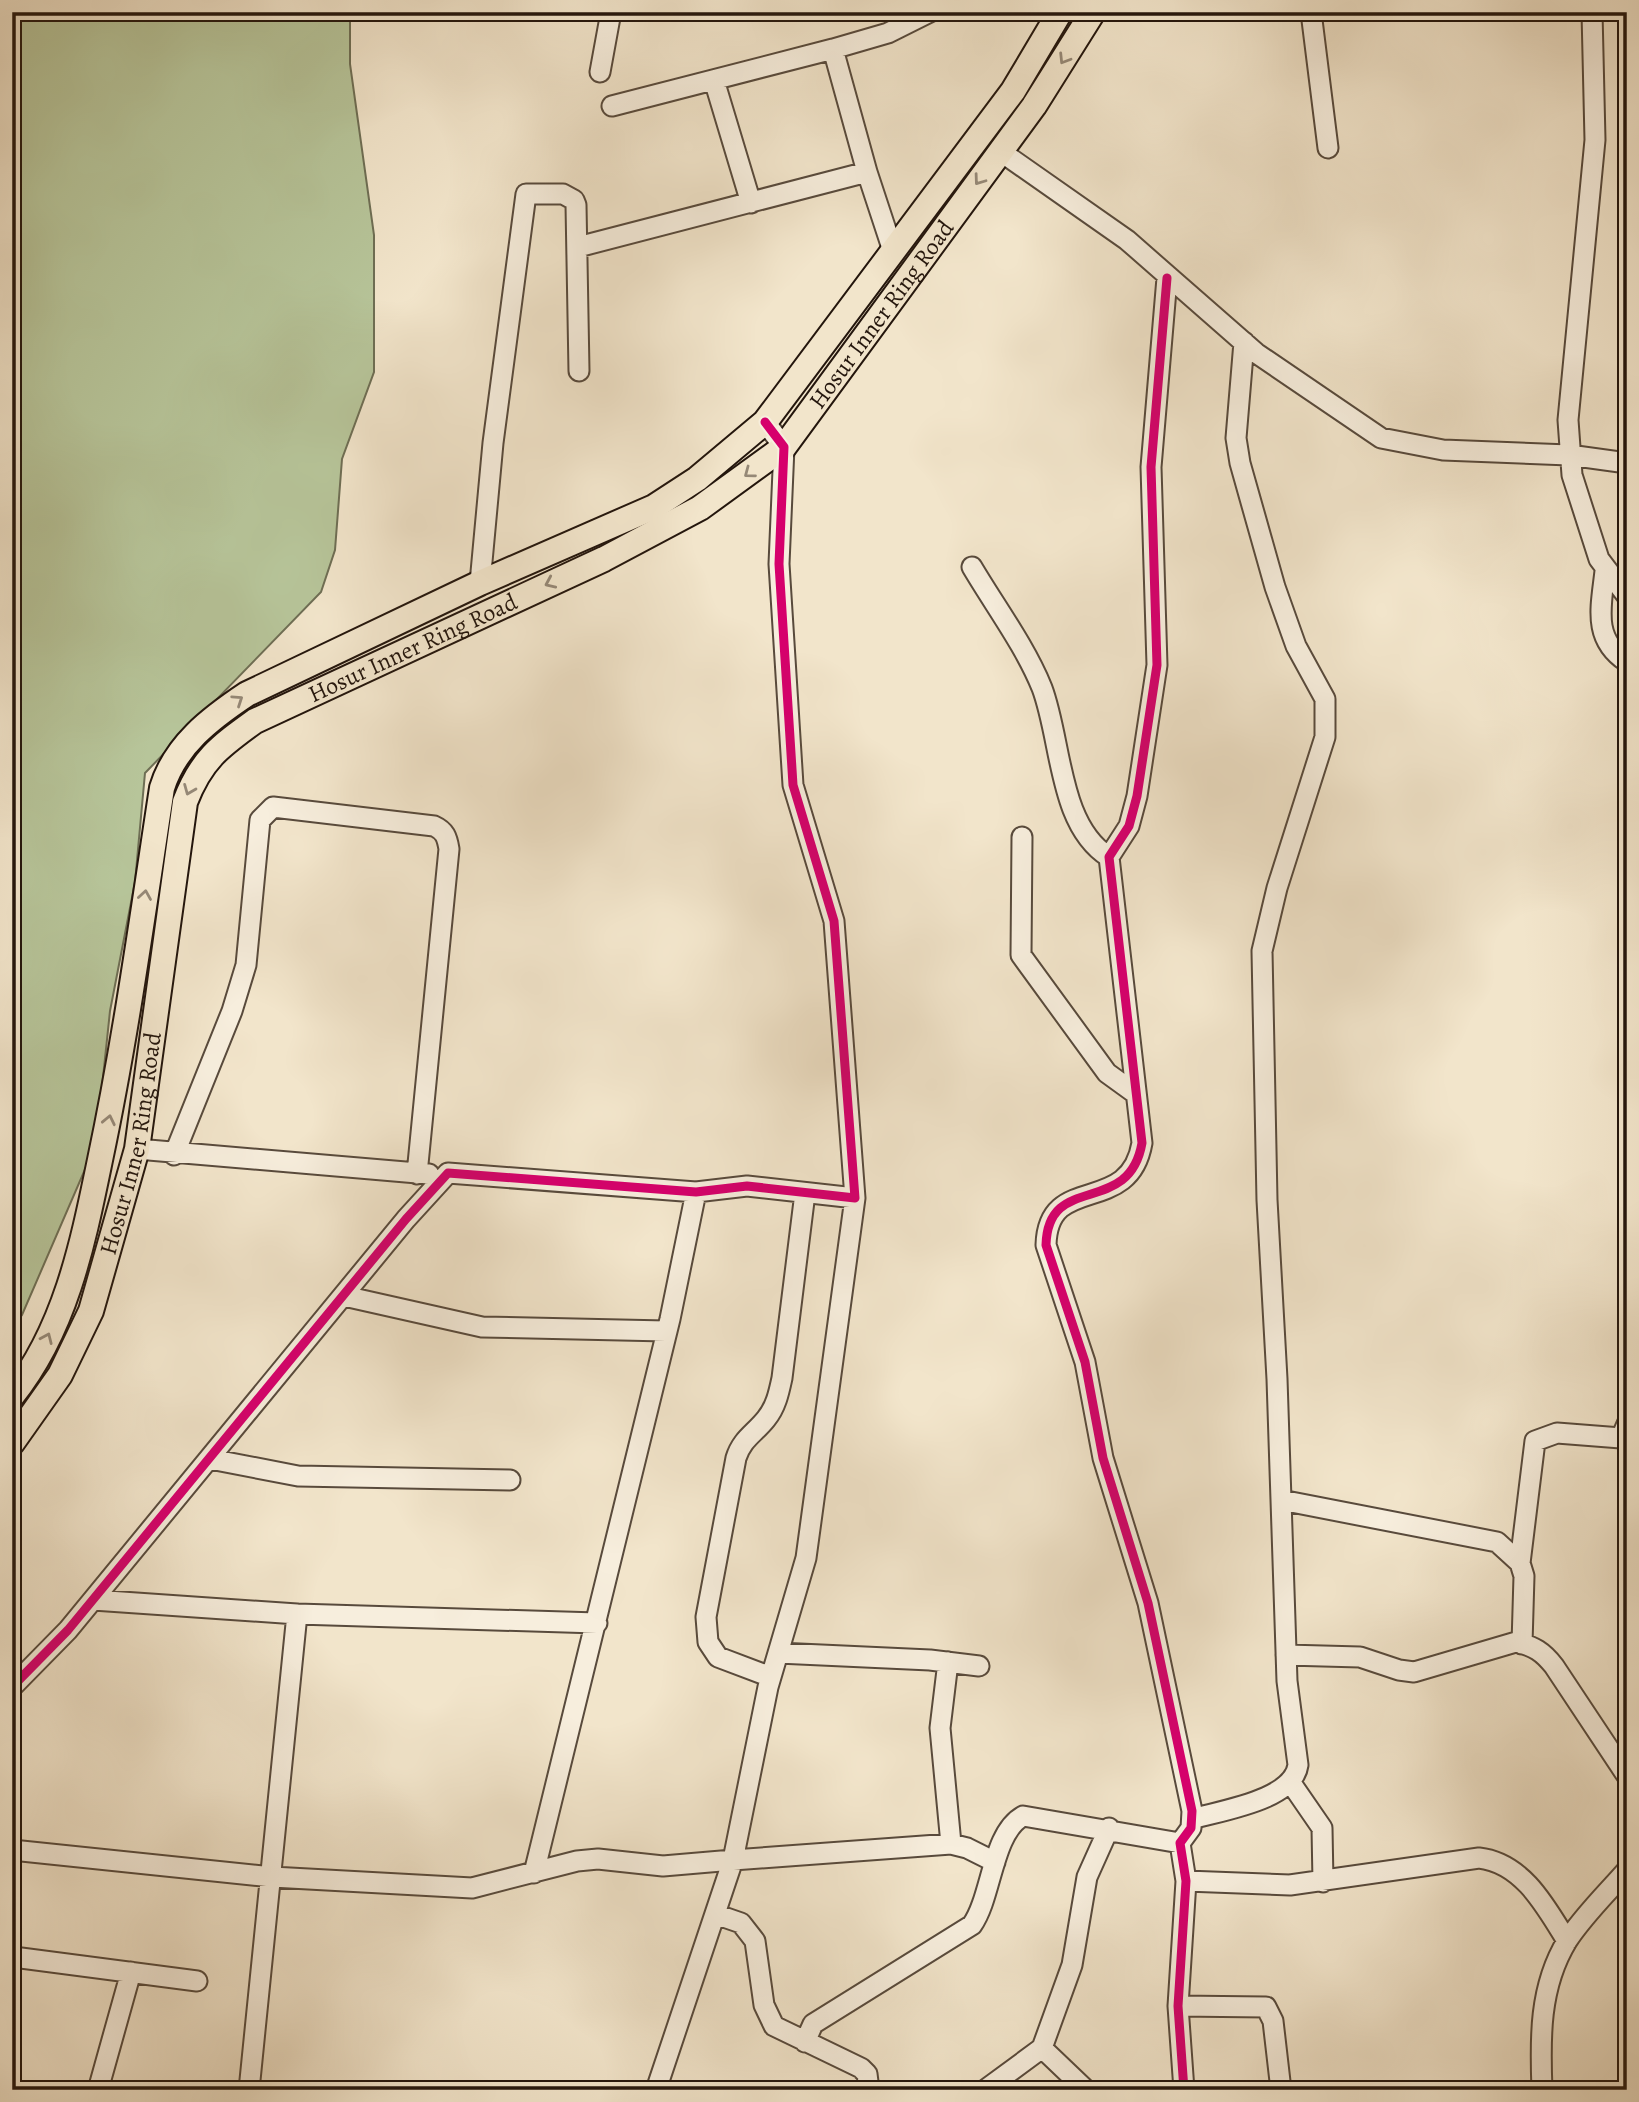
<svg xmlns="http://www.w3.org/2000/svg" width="1639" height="2102" viewBox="0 0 1639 2102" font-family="Alegreya,serif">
<rect width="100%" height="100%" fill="#f2e5cb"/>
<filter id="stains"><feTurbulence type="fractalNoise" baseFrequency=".00286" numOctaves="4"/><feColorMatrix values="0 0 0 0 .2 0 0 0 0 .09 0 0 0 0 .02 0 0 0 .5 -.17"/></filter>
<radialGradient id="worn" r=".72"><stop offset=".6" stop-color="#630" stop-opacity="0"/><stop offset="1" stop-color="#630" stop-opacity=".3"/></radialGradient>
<path fill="#b7c59a" stroke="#6e6e54" stroke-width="2" d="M12,12H350V64L374,235V372L342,459L335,550L321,592L145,773L135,882L110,1011L96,1144L22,1315L12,1328Z"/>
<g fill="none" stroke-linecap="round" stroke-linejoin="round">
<g stroke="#584a3c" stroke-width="23">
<path id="minor" d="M1311,12L1328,148
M1592,12L1595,140L1568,420L1572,475L1599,559L1627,596
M833,49L867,172L893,251
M600,72L611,12
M714,80L751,203
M612,106L833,49L888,33L930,12
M1000,151L1127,240L1256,353L1381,438L1443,450L1569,455L1627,463
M578,247L867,172
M1167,278L1151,467L1157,665L1137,796L1129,826L1109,857L1142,1143C1129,1218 1048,1171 1046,1245L1085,1362L1103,1458L1148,1603L1192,1811L1191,1828L1180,1843L1186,1881L1178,2006L1184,2090
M972,567C995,606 1025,646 1042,688C1062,741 1058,825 1109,857
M1605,571C1601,607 1592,639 1627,662
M480,583L493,443L526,194H563L574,200L576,205L579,371
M1022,837L1021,955L1107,1073L1136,1094
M137,1149L429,1174
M174,1155L232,1011L246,965L260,820L273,807L434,826C445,831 447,837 449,849L417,1174
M344,1296L482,1327L666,1331
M210,1459L298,1476L510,1480
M1281,1500L1497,1542L1520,1563L1524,1576L1522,1644
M1520,1563L1535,1441L1557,1433L1621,1438L1627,1424
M93,1600L297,1614L597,1623
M778,1653L930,1660L979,1666
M1286,1655L1360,1657L1399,1670L1414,1672L1516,1642C1534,1646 1543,1652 1554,1666L1627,1776
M948,1662L940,1728L951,1844
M771,1677L718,1657L708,1642L706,1617L736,1458C742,1439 754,1434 766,1419C776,1407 779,1392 782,1378L805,1193
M12,1687L68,1630L406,1219L448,1173L696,1192L747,1186L855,1198L834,921L793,785L779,564L784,447L765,422
M1291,1783L1322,1828L1323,1882
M1192,1819C1223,1810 1293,1800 1298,1765L1287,1681L1277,1379L1267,1200L1262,951L1277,888L1325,737V699L1296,646L1275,587L1240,463L1236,438L1244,342
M12,1850L272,1877L472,1888L577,1861L598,1859L663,1866L733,1860L768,1687L806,1558L855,1198
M534,1873L670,1319L696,1192
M1186,1881L1290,1885L1479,1858C1523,1863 1546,1907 1567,1941
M715,1914L741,1923L755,1941L764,2005L774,2026L861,2068L867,2074L869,2090
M21,1958L197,1981
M1178,2006L1266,2007L1273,2021L1281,2090
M805,2042L813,2024L972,1925C992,1897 992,1833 1023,1816L1180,1843
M1042,2048L1086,2090
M98,2090L131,1972
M249,2090L297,1614
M656,2090L733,1860L951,1844L967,1848L995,1862
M985,2090L1042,2048L1072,1965L1087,1877L1109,1828
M1542,2090C1540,2039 1539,1987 1567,1941C1583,1916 1607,1893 1627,1870"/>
</g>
<g stroke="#24160d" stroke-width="28">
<g id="major">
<path d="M12,1396C66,1329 83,1242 100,1160C126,1037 143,912 162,788C175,745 211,718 247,694L480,583L654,507L697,479L765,422L1013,91L1060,12"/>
<path id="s1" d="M12,1443L60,1375L91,1311L137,1149L185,802C201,760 219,747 255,721L604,559L700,508L784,447L1034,106L1093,12"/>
</g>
</g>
<use href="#minor" stroke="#f7eedd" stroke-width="19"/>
<use href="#major" stroke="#f2e5cb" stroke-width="24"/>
<g stroke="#f7eedd" stroke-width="13">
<path id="cycleway" d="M1167,278L1151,467L1157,665L1137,796L1129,826L1109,857L1142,1143C1129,1218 1048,1171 1046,1245L1085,1362L1103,1458L1148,1603L1192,1811L1191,1828L1180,1843L1186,1881L1178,2006L1184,2090
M12,1687L68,1630L406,1219L448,1173L696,1192L747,1186L855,1198L834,921L793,785L779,564L784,447L765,422"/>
</g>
<use href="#cycleway" stroke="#d6006c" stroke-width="9"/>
</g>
<defs><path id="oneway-chevron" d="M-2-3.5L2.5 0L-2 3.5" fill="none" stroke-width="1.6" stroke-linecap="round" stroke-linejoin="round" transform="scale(1.75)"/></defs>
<g stroke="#958876">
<use href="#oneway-chevron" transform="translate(1064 59) rotate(122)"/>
<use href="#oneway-chevron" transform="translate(979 180) rotate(126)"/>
<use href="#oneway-chevron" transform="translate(749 473) rotate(143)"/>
<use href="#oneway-chevron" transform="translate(550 583) rotate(156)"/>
<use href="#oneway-chevron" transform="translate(238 700) rotate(-34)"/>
<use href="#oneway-chevron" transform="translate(189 790) rotate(112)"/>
<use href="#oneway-chevron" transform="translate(145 895) rotate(-81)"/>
<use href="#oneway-chevron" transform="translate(109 1120) rotate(-78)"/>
<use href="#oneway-chevron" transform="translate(47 1338) rotate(-66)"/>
</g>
<g text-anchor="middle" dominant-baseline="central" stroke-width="5" stroke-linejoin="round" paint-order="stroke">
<g font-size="24" fill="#24160d" stroke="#f7eedd">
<text stroke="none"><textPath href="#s1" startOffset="1544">Hosur Inner Ring Road</textPath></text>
<text stroke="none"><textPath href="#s1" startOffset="956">Hosur Inner Ring Road</textPath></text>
<text stroke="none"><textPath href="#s1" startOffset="327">Hosur Inner Ring Road</textPath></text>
</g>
</g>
<rect width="1639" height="2102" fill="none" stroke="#f2e5cb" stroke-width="42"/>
<rect x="14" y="14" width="1611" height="2074" fill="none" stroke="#24160d" stroke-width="3.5"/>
<rect x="21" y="21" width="1597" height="2060" fill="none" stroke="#24160d" stroke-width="2"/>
<rect width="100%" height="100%" filter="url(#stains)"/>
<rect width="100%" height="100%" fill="url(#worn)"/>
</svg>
